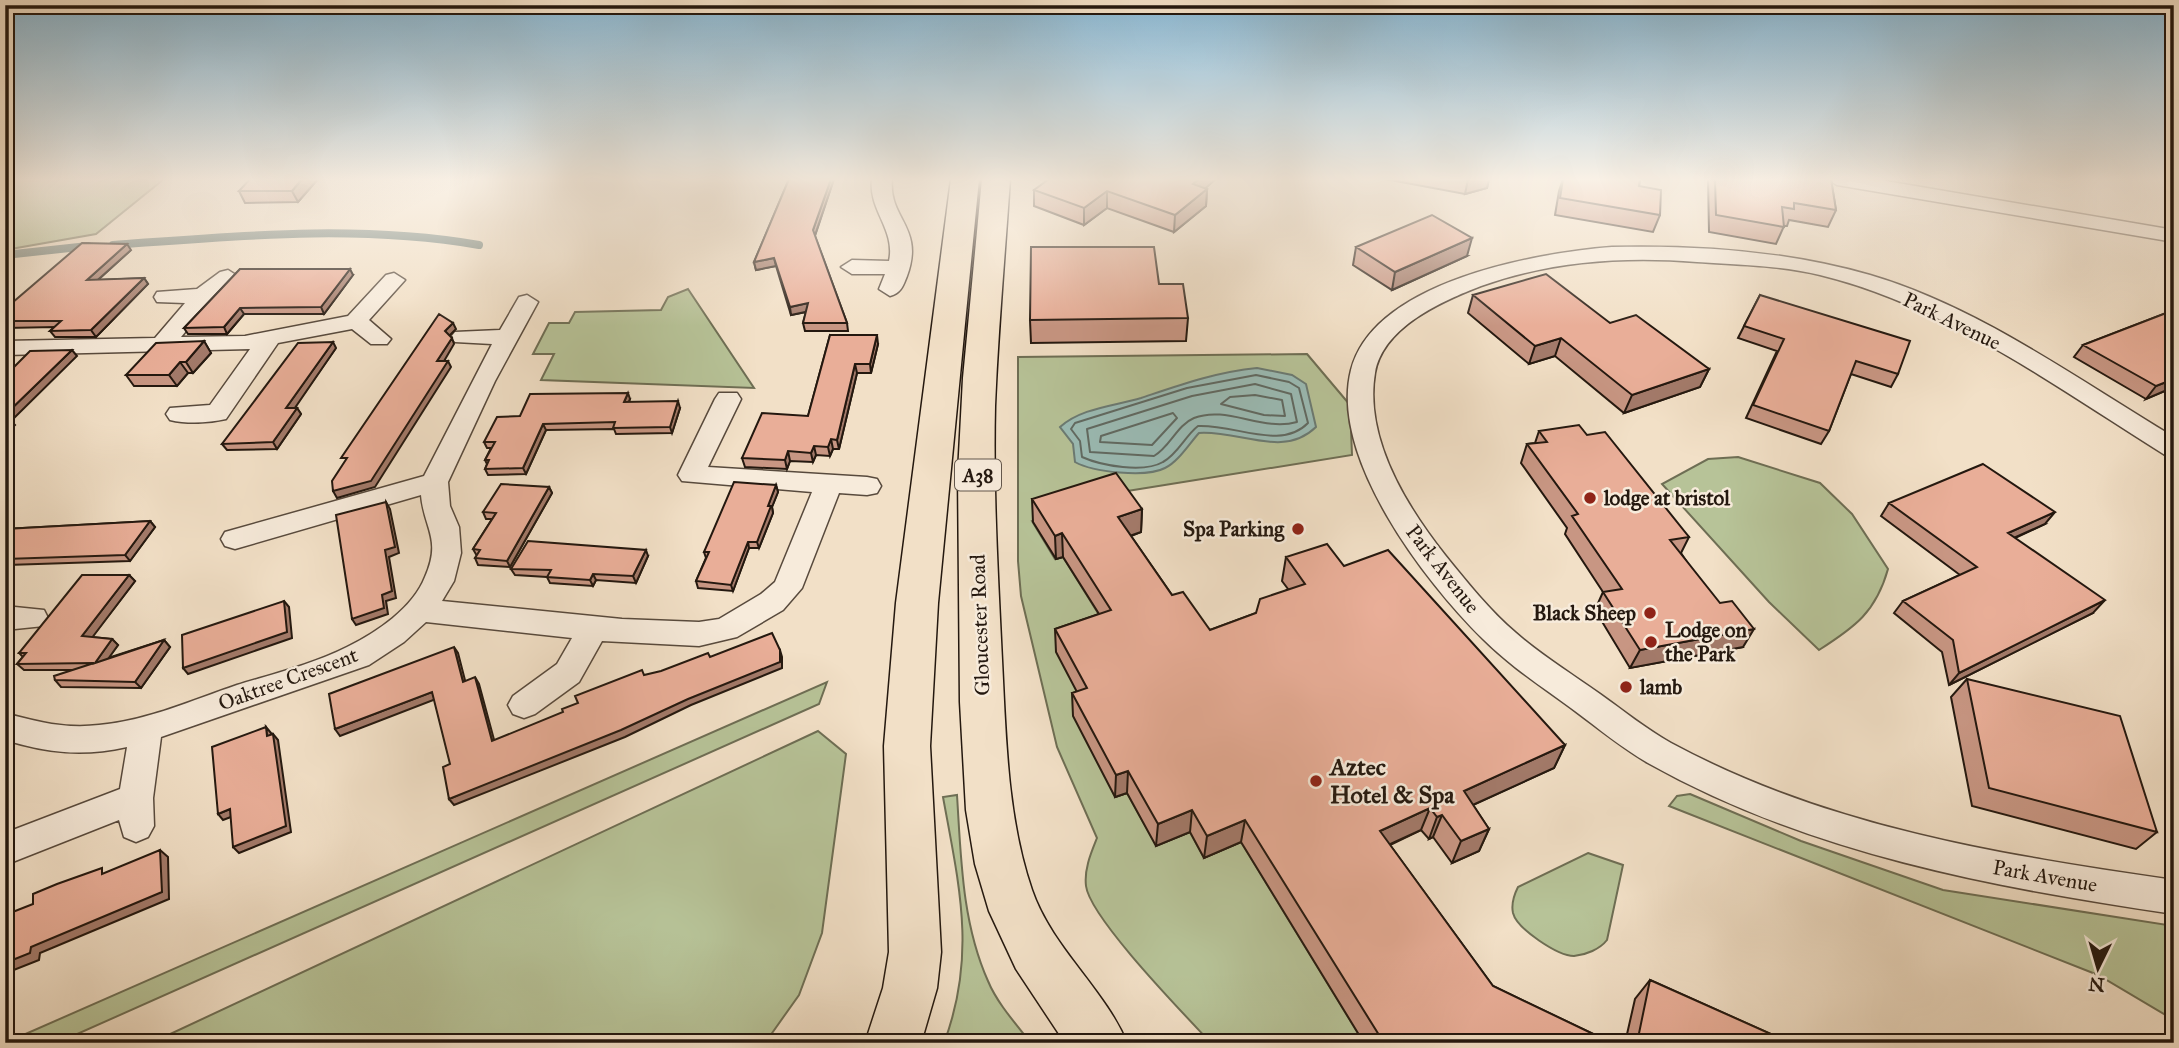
<svg xmlns="http://www.w3.org/2000/svg" width="2179" height="1048" viewBox="0 0 2179 1048" font-family="'IM FELL Great Primer',serif">
<rect width="100%" height="100%" fill="#f2e0c7"/>
<filter id="stains"><feTurbulence type="fractalNoise" baseFrequency=".00286" numOctaves="4"/><feColorMatrix values="0 0 0 0 .2 0 0 0 0 .09 0 0 0 0 .02 0 0 0 .5 -.17"/></filter>
<radialGradient id="worn" r=".72"><stop offset=".6" stop-color="#630" stop-opacity="0"/><stop offset="1" stop-color="#630" stop-opacity=".3"/></radialGradient>
<path fill="#b7c398" stroke="#6e6e54" stroke-width="2" d="M5,179H164L96,234L5,250Z
M688,289L754,388L541,380L554,354H533L549,323H569L575,312L661,310L668,297Z
M1307,354L1350,405L1352,455L1115,493L1032,521L1055,559L1063,557L1106,626L1087,711L1116,797L1127,793L1156,845L1190,832L1204,858L1241,842L1364,1043H1211C1185,1015 1090,918 1086,886C1084,869 1091,853 1097,838L1057,747L1021,596L1018,561V357Z
M1738,457L1820,483L1852,514L1888,569C1876,612 1855,627 1819,650L1769,602L1662,484L1708,459Z
M827,682L819,704L57,1043H5Z
M818,731L846,754L822,933L799,995L765,1043H151Z
M1690,794L1801,841L1943,890L2174,926V1020L2098,975L1669,806L1677,796Z
M957,795C961,858 962,923 988,981C997,1003 1016,1024 1031,1043H944C977,955 959,885 943,797Z
M1588,853L1623,865L1607,940C1600,949 1586,955 1574,956C1558,956 1517,929 1513,913C1511,904 1514,895 1518,887Z"/>
<path fill="#9bbdb7" stroke="#6b7b74" stroke-width="2" d="M1257,368L1292,375L1306,384L1316,427C1283,459 1240,430 1199,433C1189,444 1178,462 1165,468C1146,478 1093,472 1075,462L1073,444L1060,427C1081,408 1114,406 1141,398C1180,385 1216,372 1257,368Z"/>
<g fill="none" stroke-linecap="round" stroke-linejoin="round">
<path stroke="#606a63" stroke-width="2" d="M1256,375L1289,382L1299,388L1308,423C1281,451 1235,424 1198,426C1185,436 1178,454 1163,462C1144,473 1102,466 1082,457L1080,441L1071,429L1075,423L1187,388Z
M1255,384L1291,394L1297,422C1262,432 1227,405 1194,418C1177,425 1170,447 1154,456L1090,452L1087,429L1192,396Z
M1255,395L1282,400L1285,416L1264,415L1221,404L1230,397Z
M1173,413L1177,418L1152,445L1100,442L1101,436Z"/>
<path stroke="#6b7b74" stroke-width="8" d="M113,245C236,236 357,224 479,245
M5,255L88,246"/>
<g stroke="#584a3d" stroke-width="3">
<path id="minor" d="M872,179H892C888,219 925,227 907,276C903,286 901,293 890,296L879,289L885,274H852L841,267L852,260L889,261C896,230 868,210 872,179Z
M1827,179H1874L2174,230V242L1837,185Z
M1612,247C1698,245 1787,251 1870,275C1979,307 2077,379 2174,437V458L2165,455C2056,387 1947,306 1820,275C1780,265 1738,265 1697,262C1623,256 1551,261 1481,286C1442,301 1383,327 1375,373C1364,438 1407,507 1445,555C1467,582 1489,610 1516,633C1542,656 1572,674 1600,694C1624,711 1646,729 1671,743C1826,827 2001,855 2174,880V914C1992,887 1810,854 1648,763C1622,748 1599,729 1575,711C1544,688 1511,667 1483,639C1425,582 1329,457 1351,370C1374,281 1536,253 1612,247Z
M228,270L239,277L211,301L181,337L245,336L348,316L386,275L394,273L405,280L369,320L391,339L387,344H371L352,329L278,343L226,419C209,423 187,424 170,420L166,414L170,408L210,405L250,349L5,355V341L155,338L185,303L157,302L154,297L157,292L197,289L220,272Z
M527,295L538,302L495,381L448,482L450,506L459,527L461,553L454,581L442,601L622,619L699,622L719,619L761,594L775,582L812,492L682,481L678,475L715,399L719,393H737L741,399L708,467L867,477L877,479L881,486L877,493L867,495L839,493L802,588L783,610L737,637L699,646L602,641L579,682L535,714L524,718L513,714L508,705L513,696L557,664L572,638L426,622L404,642L369,665L161,737L153,798L154,826L148,837L136,842L124,837L119,820L5,865V833L120,789L127,747C83,757 48,753 5,740V713C37,722 66,729 99,725C146,721 193,700 237,685C273,674 313,664 347,647C376,633 413,608 425,577C442,539 424,529 421,495L235,549L225,546L221,539L225,532L424,476L492,344L455,342L451,337L455,332L500,330L519,297Z
M5,606L44,610L48,618L44,626L5,630Z"/>
</g>
<g stroke="#24180f" stroke-width="3">
<path id="primary" d="M951,179H979L938,603L930,746L941,952L937,988L921,1043H865L883,988L889,952L884,746L896,603Z
M982,179H1010C1005,255 998,331 995,406C993,491 998,576 1002,660C1006,737 1007,817 1032,890C1052,948 1104,988 1127,1043H1065L1016,969L989,911L975,864L966,810L960,702L958,473L963,378Z"/>
</g>
<use href="#minor" fill="#f7ebdb" fill-rule="evenodd"/>
<use href="#primary" fill="#f2e0c7" fill-rule="evenodd"/>
</g>
<path fill="#c89683" stroke="#24180f" stroke-width="2" d="M318,179L298,202L245,203L239,191Z
M789,179H834L815,236L847,323L848,331H805L803,323L806,312L791,315L776,266L756,270L754,262Z
M1385,179H1489L1487,188L1465,194Z
M1563,179H1640L1639,186L1660,215L1653,232L1555,215L1559,191Z
M1708,179H1831L1836,210L1828,227L1789,220L1787,226H1784L1776,244L1709,232Z
M1205,189H1207L1206,206L1174,232L1107,208L1084,225L1034,206V190Z
M1356,247L1467,256L1392,290L1353,265Z
M131,250L98,280L144,278L148,284L96,337H55L50,331L55,327L5,328V309Z
M240,269L353,275L324,314H244L227,334H188L184,328Z
M1159,284L1188,318L1186,341L1031,343L1030,320Z
M1473,295L1610,323L1709,369L1700,387L1624,413L1555,356L1529,364L1468,313Z
M1760,295L1898,374L1891,387L1851,374L1829,431L1821,444L1746,418L1777,351L1738,338Z
M2174,310V387L2146,399L2074,357L2083,345Z
M830,335L878,344L871,373H857L839,449H833L830,456L816,455L813,462L790,461L787,469L745,467L742,458L808,416Z
M204,341L211,353L193,373H188L177,386H134L126,375Z
M336,348L294,408H297L301,414L277,449L227,450L222,444Z
M630,399L629,402L680,408L672,433L616,434L614,429L546,430L526,474L488,475L485,469L487,464L485,460L491,448H487L484,442L520,416Z
M1539,431L1587,435L1689,537L1681,553L1743,647L1630,668L1595,610L1603,592L1565,534L1567,528L1521,463L1527,444L1535,443Z
M776,485L778,492L772,507L773,513L759,548H749L733,591L698,588L696,581L706,558L704,552Z
M549,487L552,493L510,567L478,565L475,558L477,556L473,549L492,519H486L483,512Z
M1032,499L1142,509L1141,532L1131,536L1172,595L1210,630L1256,613L1288,589L1282,581L1286,557L1344,566L1565,745L1554,768L1473,805L1489,829L1479,851L1452,863L1433,837L1429,839L1421,830L1390,845L1493,986L1612,1043H1364L1241,842L1204,858L1190,832L1156,846L1127,793L1115,797L1073,716L1072,693L1077,692L1056,652L1055,629L1099,614L1063,557L1056,559L1033,522Z
M1889,503L2045,524L2015,538L2093,613L1949,685L1942,652L1894,613L1903,601L1960,575L1881,516Z
M150,521L155,527L130,561L7,565L5,567V529Z
M648,556L636,583L596,580L593,586L550,583L547,577L515,575L511,569Z
M129,575L135,581L92,637L112,639L118,645L108,658L164,640L170,647L141,688L61,687L55,680L74,670H24L17,664L23,657L19,653Z
M1967,679L2157,832L2136,849L1972,806L1951,697Z
M1650,980L1791,1043H1625L1635,999Z"/>
<path fill="#a37a6a" stroke="#24180f" stroke-width="2" d="M302,179H318L298,202L292,191Z
M831,179H834L814,238L813,230Z
M1199,179H1216L1191,201L1193,184Z
M1468,179H1489L1487,188L1465,194Z
M1207,189L1206,206L1174,232L1175,215Z
M1107,191V208L1084,225V208Z
M1472,238L1467,256L1392,290L1395,272Z
M127,244L131,250L91,286L87,280Z
M774,258L776,266L756,270L754,262Z
M350,269L353,275L324,314L321,307Z
M144,278L148,284L96,337L91,330Z
M808,303L810,311L791,315L790,307Z
M240,308L244,314L227,334L224,327Z
M453,323L456,329L448,337L445,331Z
M877,335L878,344L871,373L870,364Z
M452,338L454,344L440,368L437,361Z
M1561,338L1555,356L1529,364L1535,346Z
M204,341L211,353L193,373L186,362Z
M333,342L336,348L290,415L286,408Z
M72,350L77,356L11,421L15,425L5,435V415Z
M448,361L451,367L375,487L337,498L333,491Z
M180,362L188,373L177,386L169,375Z
M855,364L857,373L839,449L837,440Z
M1709,369L1700,387L1624,413L1632,395Z
M2174,379V387L2146,399L2156,386Z
M628,393L630,399L626,408L624,402Z
M678,401L680,408L672,433L670,427Z
M297,408L301,414L277,449L273,442Z
M543,424L546,430L526,474L523,468Z
M831,439L833,449L830,456L828,447Z
M814,446L816,455L813,462L811,453Z
M788,451L790,461L787,469L785,460Z
M776,485L778,492L772,507L773,513L759,548L757,542L768,506Z
M549,487L552,493L510,567L507,561Z
M386,502L390,509L399,553L389,557L396,598L386,601L388,614L356,625L352,619L382,595Z
M1142,509L1141,532L1118,540V517Z
M2055,512L2045,524L1998,545L2008,533Z
M150,521L155,527L130,561L125,555Z
M1062,533L1063,557L1056,559L1055,536Z
M748,542L749,548L733,591L731,585Z
M646,550L648,556L636,583L633,576Z
M593,574L596,580L593,586L590,580Z
M129,575L135,581L88,643L82,636Z
M2105,600L2093,613L1949,685L1959,673Z
M284,601L289,607L292,638L188,674L183,668Z
M1754,629L1743,647L1630,668L1640,650Z
M112,639L118,645L101,669L95,663Z
M164,640L170,647L141,688L135,682Z
M454,647L458,653L467,688L463,682Z
M780,650L782,657V668L691,705L625,737L454,805L449,799Z
M475,677L479,684L496,747L492,741Z
M432,692L436,699L340,736L335,729Z
M266,727L271,733L272,742L267,736Z
M273,734L278,740L291,832L239,853L233,847Z
M1565,745L1554,768L1455,813L1464,791Z
M1128,771L1127,793L1115,797L1116,775Z
M1430,808L1421,830L1373,852L1380,831Z
M230,809L236,815L223,820L218,814Z
M1192,810L1190,832L1156,846L1158,824Z
M1442,815L1433,837L1429,839L1437,817Z
M1245,820L1241,842L1204,858L1207,836Z
M1489,829L1479,851L1452,863L1461,841Z
M160,850L168,857L169,899L40,953L39,960L6,973L5,977V963L31,947Z"/>
<path fill="#e9ae98" stroke="#24180f" stroke-width="2" d="M250,179H302L292,191H239Z
M789,179H831L813,230L847,323H803L808,303L790,307L774,258L754,262Z
M1049,179H1199L1193,184L1207,189L1175,215L1107,191L1084,208L1034,190Z
M1563,179H1640L1639,186L1661,190L1660,215L1560,198Z
M1715,179H1831L1836,210L1794,203V209L1782,207L1784,227L1716,215Z
M1432,215L1472,238L1395,272L1356,247Z
M82,243L127,244L87,280L144,278L91,330L50,331L61,321H5V309Z
M1031,247H1154L1159,284H1183L1188,318L1030,320Z
M240,269H350L321,307L240,308L224,327L184,328Z
M1546,274L1610,323L1636,315L1709,369L1632,395L1561,338L1535,346L1473,295Z
M1760,295L1910,341L1898,374L1856,361L1829,431L1753,405L1784,339L1744,326Z
M2174,310V379L2156,386L2083,345Z
M439,314L453,323L445,331L452,338L437,361H448L371,481L333,491L332,481L347,458H341Z
M830,335H877L870,364H855L837,440L831,439L828,447L814,446L811,453L788,451L785,460L742,458L762,413L808,416Z
M204,341L186,362H180L169,375H126L156,343Z
M333,342L286,408H297L273,442L222,444L298,343Z
M72,350L5,415V376L30,351Z
M628,393L624,402L678,401L670,427L613,428L615,422L543,424L523,468L485,469L489,460H485L495,442H484L497,417L520,416L530,394Z
M1579,425L1587,435L1605,432L1689,537L1670,540L1720,603L1732,601L1754,629L1640,650L1603,592L1622,589L1572,516L1578,514L1527,444L1547,442L1539,431Z
M1983,464L2055,512L2008,533L2105,600L1959,673L1953,640L1903,601L1977,567L1889,503Z
M1116,473L1142,509L1118,517L1172,595L1183,592L1210,630L1256,613L1260,599L1305,584L1286,557L1327,544L1344,566L1388,550L1565,745L1464,791L1489,829L1461,841L1442,815L1437,817L1430,808L1380,831L1493,986L1612,1043H1384L1245,820L1207,836L1192,810L1158,824L1128,771L1116,775L1072,693L1087,688L1055,629L1111,610L1062,533L1055,536L1032,499Z
M734,482L776,485L768,506H771L757,542H748L731,585L696,581L709,552H704Z
M501,484L549,487L507,561L475,558L480,550L473,549L496,513L483,512Z
M386,502L395,547L385,550L392,591L382,595L384,608L352,619L336,515Z
M150,521L125,555L5,559V529Z
M528,541L646,550L633,576L593,574L590,580L547,577L551,570L511,569Z
M82,575H129L82,636L112,639L95,663L164,640L135,682L55,680L54,676L94,663L17,664L26,653H19Z
M284,601L287,632L183,668L182,635Z
M772,633L780,650V662L688,699L621,730L449,799L443,767L450,764L432,692L335,729L329,694L454,647L463,682L475,677L492,741L563,712L562,709L578,703L575,696L642,670L644,675L661,671L708,653L710,657Z
M1967,679L2120,716L2157,832L1989,788Z
M266,727L267,736L273,734L286,826L233,847L230,809L218,814L212,747Z
M160,850L162,892L31,947L30,953L5,963V915L33,904V894L57,884L102,868V874Z
M1650,980L1791,1043H1637Z"/>
<linearGradient id="sky" x2="0" y2="1"><stop stop-color="#89b8d4"/><stop offset="0.55" stop-color="#f9f1e6"/><stop offset="1" stop-color="#f9f1e6" stop-opacity="0"/></linearGradient>
<rect width="2179" height="326" fill="url(#sky)"/>
<g fill="#8f2418" stroke="#f7ebdb" stroke-width="2.5">
<circle cx="1590" cy="498" r="7"/>
<circle cx="1298" cy="529" r="7"/>
<circle cx="1650" cy="613" r="7"/>
<circle cx="1651" cy="642" r="7"/>
<circle cx="1626" cy="687" r="7"/>
<circle cx="1316" cy="781" r="7"/>
</g>
<g text-anchor="middle" dominant-baseline="central" stroke-width="5" stroke-linejoin="round" paint-order="stroke">
<rect fill="#f7ebdb" stroke="#63574c" stroke-width="2" x="955" y="459.5" width="46" height="31" rx="5"/>
<g font-size="19" font-weight="bold" fill="#24180f">
<text x="978" y="475">A38</text>
</g>
<g font-size="21" fill="#24180f" stroke="#f7ebdb">
<text transform="translate(1952 321) rotate(26)">Park Avenue</text>
<text transform="translate(1443 569) rotate(52)">Park Avenue</text>
<text transform="translate(980 625) rotate(-92)">Gloucester Road</text>
<text transform="translate(288 679) rotate(-20)">Oaktree Crescent</text>
<text transform="translate(2045 876) rotate(10)">Park Avenue</text>
</g>
<g font-size="21" font-weight="bold" fill="#24180f" stroke="#f7ebdb" text-anchor="start">
<text x="1604" y="498">lodge at bristol</text>
<text x="1284" y="529" text-anchor="end">Spa Parking</text>
<text x="1636" y="613" text-anchor="end">Black Sheep</text>
<text x="1665" y="630">Lodge on<tspan x="1665" dy="24">the Park</tspan></text>
<text x="1640" y="687">lamb</text>
</g>
<g font-size="24" font-weight="bold" fill="#24180f" stroke="#f7ebdb" text-anchor="start">
<text x="1330" y="767">Aztec<tspan x="1330" dy="28">Hotel &amp; Spa</tspan></text>
</g>
</g>
<rect width="2179" height="1048" fill="none" stroke="#f2e0c7" stroke-width="28"/>
<rect x="7" y="7" width="2165" height="1034" fill="none" stroke="#24180f" stroke-width="3.5"/>
<rect x="14" y="14" width="2151" height="1020" fill="none" stroke="#24180f" stroke-width="2"/>
<g transform="translate(2098 968) rotate(185)" stroke="#f7ebdb" stroke-width="5" paint-order="stroke">
<path d="M0-5L12 26L0 18L-12 26Z" fill="#24180f"/>
<text y="-10" font-size="19" font-weight="bold" text-anchor="middle" fill="#24180f">N</text>
</g>
<rect width="100%" height="100%" filter="url(#stains)"/>
<rect width="100%" height="100%" fill="url(#worn)"/>
</svg>
